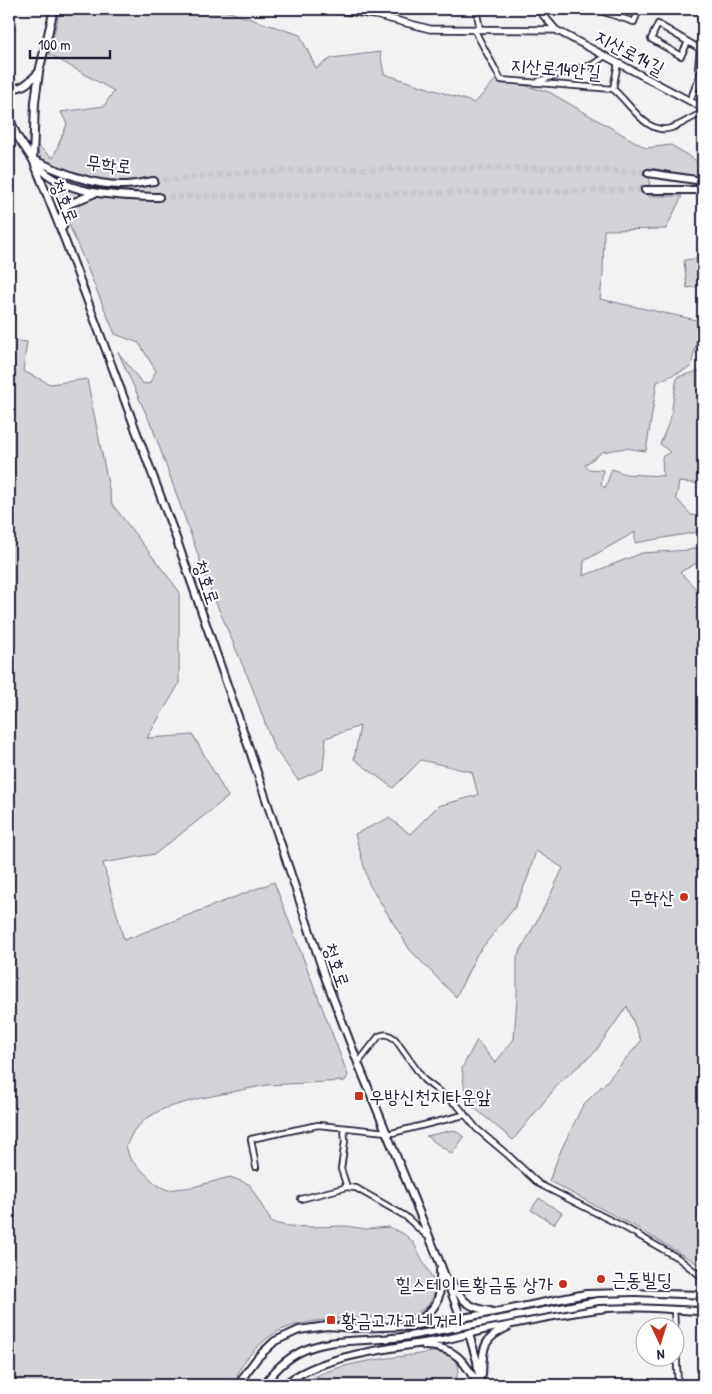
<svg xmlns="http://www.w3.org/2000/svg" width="712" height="1394" viewBox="0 0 712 1394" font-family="'Patrick Hand','Poor Story',sans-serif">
<rect width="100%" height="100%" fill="#f2f2f3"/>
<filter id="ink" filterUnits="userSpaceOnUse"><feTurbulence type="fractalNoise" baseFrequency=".02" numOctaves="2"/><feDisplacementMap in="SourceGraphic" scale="10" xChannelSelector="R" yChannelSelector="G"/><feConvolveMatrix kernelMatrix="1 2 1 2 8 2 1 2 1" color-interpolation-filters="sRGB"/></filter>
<g filter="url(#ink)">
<path fill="#d3d3d8" stroke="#7a7a8a" d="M60,9H220L300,35L316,68L332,58L380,52L384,74L475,103L497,78L549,92L646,148L671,145L703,165V178L650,168L649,196H682L666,229L604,230L603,274L600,299L701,321L691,367L657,382L646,451L625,448L602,452L585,465L588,469L603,470L601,485L605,488L612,469L625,474L663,476L662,457L670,452L660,444L670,420L677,377L703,370V484L679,482L676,498L691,515L703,516V531L635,543V532L584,561L583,576L642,553L689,550L703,546V560L680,572L697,590L703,586V1267L636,1227L549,1181L561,1150L583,1105L607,1081L641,1041L627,1006L595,1052L560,1082L513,1140L466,1101L462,1068L477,1040L495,1063L514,1039L517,998V957L546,904L563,868L536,851L528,877L515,907L477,954L456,997L410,950L369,884L355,834L389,818L410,834L438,806L478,795L472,772L421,760L393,788L354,759L360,726L326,738L323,769L298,780L274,748L252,687L211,591L153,429L118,352L142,383L149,384L156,371L139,343L115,334L35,144L53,158L67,124L61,112L104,106L114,91L49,54Z
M703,258V286L687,288L684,260Z
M9,340L27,342L23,371L50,384L87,379L112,504L179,591V684L147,738L193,735L228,797L155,854L103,863L124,940L274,882L348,1075L345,1081L267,1085L197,1099L163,1109L147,1118L134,1130L126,1146L130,1159L156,1184L167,1190L193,1187L230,1177L249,1184L272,1223L289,1226L311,1227L345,1226L366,1229L389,1227L404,1234L413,1242L435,1284L434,1295L428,1306L415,1314C375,1320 311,1314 277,1332C264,1339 248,1355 241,1367C238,1373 237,1379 234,1385H9Z
M454,1130L464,1137L452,1154L426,1136Z
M539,1198L562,1213L554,1224L531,1210Z
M433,1352L450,1355L459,1366L455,1385H300C338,1360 389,1359 433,1352Z"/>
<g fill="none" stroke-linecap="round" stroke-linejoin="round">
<path stroke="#c8c8ce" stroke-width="6" stroke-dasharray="6 3" stroke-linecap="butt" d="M154,181L252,172L355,169L563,168L648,173
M159,197L645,190"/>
<g stroke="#22223b" stroke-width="8">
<path id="minor" d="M476,9L480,29
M605,9L604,12L634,22L638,12L629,9
M697,9H698
M474,29L501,80L613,89C630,103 647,136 671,128C682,125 691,117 703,113
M703,40L700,49L703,51
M688,42L681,56L651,39L658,24L700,49L698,68L703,70
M539,81L568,71L592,65L605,56
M613,89L618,63
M690,101L702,69
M358,1063L379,1036C387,1033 389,1035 395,1039L424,1080L458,1106L477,1129L509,1156L539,1184L622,1226L678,1258L703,1278
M344,1128L345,1141L341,1169L347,1187
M388,1134L464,1115
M256,1167L251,1139L318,1125L387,1132
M301,1199L347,1187L356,1188L405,1216L427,1236
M674,1309L678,1385"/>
</g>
<g stroke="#22223b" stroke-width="9">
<path id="tertiary" d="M333,9L375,15L430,29L556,30L703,108
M538,9L556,30"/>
</g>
<g stroke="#22223b" stroke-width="10">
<path id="secondary" d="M9,87C22,91 30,81 39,72
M9,117L17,136L33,160L66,243L175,535L249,748L325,977L358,1063L440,1263L461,1318L469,1334L477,1361L480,1385
M33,160L35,102L39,72L54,9
M34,160C61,172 93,186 124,185C134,185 144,182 154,181
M35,163C63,196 119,196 159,197
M648,173L703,181
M645,190H703
M63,227L61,217L67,205L93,194
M451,1281C461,1300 468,1308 490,1311
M412,1325C439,1307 441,1302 440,1270
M425,1346C456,1347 464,1361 478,1385
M482,1375C483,1349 481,1339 508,1327
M239,1385L246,1373L258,1357L275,1341L299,1330L327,1326L354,1328L410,1326L481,1315L586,1294L624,1293L703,1295
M264,1385C303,1328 352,1346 409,1336
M284,1385C322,1353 399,1348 447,1339C461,1336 474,1332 488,1329C527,1321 568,1312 608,1308C640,1305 672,1310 703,1311"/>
</g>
<use href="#minor" stroke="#fff" stroke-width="4.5"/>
<use href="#tertiary" stroke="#fff" stroke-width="5.5"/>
<use href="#secondary" stroke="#fff" stroke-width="6"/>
<g stroke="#22223b" stroke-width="10" stroke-linecap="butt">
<path id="secondary-bridge" d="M409,1336L598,1301L635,1300L703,1303"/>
</g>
<use href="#secondary-bridge" stroke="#fff" stroke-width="6"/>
</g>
</g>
<g fill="#c8321e" stroke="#fff" stroke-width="2">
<circle cx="684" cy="897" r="5"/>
<rect x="354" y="1091" width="10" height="10" rx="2.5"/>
<circle cx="601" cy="1279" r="5"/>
<circle cx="563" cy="1284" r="5"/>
<rect x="326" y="1315" width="10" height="10" rx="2.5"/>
</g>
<g text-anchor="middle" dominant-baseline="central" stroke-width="4" stroke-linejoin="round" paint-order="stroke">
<g font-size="19" fill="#22223b" stroke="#fff">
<text transform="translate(630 52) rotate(28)">지산로14길</text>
<text transform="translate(556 68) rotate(5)">지산로14안길</text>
<text transform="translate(109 164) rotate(6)">무학로</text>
<text transform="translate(65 201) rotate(68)">청호로</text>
<text transform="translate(207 582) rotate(71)">청호로</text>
<text transform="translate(337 965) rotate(71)">청호로</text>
</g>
<g font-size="19" fill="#22223b" stroke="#fff" text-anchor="start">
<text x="674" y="897" text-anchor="end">무학산</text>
<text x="369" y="1096">우방신천지타운앞</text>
<text x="611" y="1279">근동빌딩</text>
<text x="553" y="1284" text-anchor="end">힐스테이트황금동 상가</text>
<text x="341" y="1320">황금고가교네거리</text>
</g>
</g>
<rect width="712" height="1394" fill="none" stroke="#fff" stroke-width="30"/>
<rect x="15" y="15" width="682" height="1364" fill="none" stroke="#22223b" stroke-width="2" filter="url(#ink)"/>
<g transform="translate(660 1342) rotate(176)"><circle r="24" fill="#ffffff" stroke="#a7a7b1"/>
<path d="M0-4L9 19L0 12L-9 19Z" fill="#c8321e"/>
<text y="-8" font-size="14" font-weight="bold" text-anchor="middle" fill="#22223b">N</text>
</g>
<path d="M30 50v8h80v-8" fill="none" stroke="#22223b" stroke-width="2.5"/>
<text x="38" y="50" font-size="15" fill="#22223b" stroke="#ffffff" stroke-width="4" paint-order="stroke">100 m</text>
</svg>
